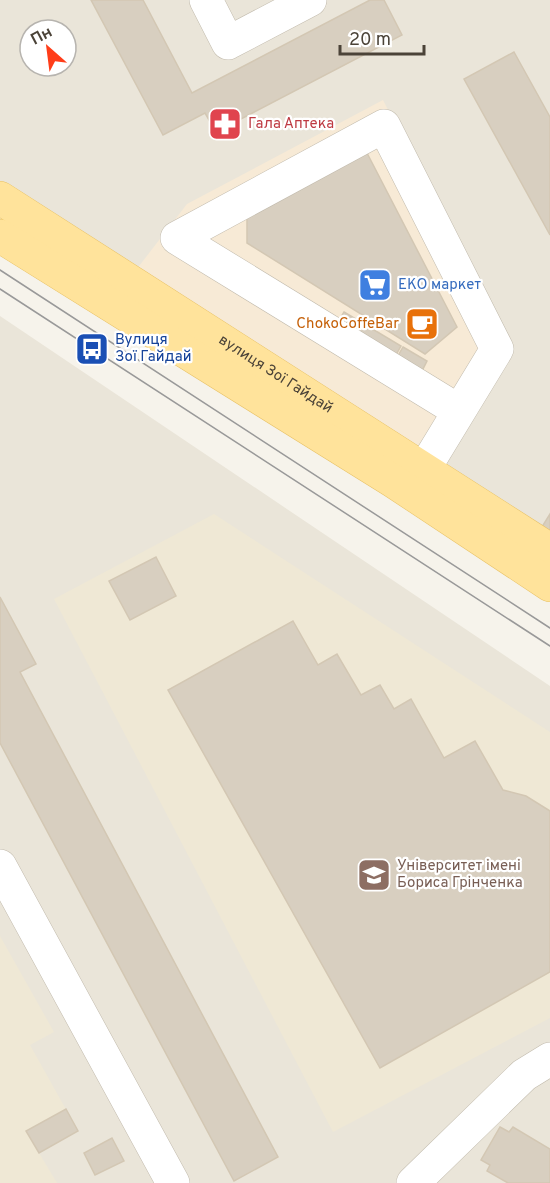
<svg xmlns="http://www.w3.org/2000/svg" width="550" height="1183" viewBox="0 0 550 1183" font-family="Overpass,sans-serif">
<rect width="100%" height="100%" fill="#f6f3eb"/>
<path fill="#eae5d9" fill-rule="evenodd" d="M0,0H550V536L0,182ZM30,30H66V66H30Z
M0,316L550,686V1183H0Z"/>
<path fill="#f7ead6" d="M383,100L511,351L441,462L136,270L187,204Z"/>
<path fill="#efe8d5" d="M214,514L550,732V1018L333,1132L54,599Z
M0,936L54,1032L30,1045L78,1131L39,1153L57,1183H0Z"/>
<path fill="#d8cfc0" stroke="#d3c7b3" stroke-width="1.5" d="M91,0H143L192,93L370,0H384L402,35L216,132L205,113L163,135Z
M514,52L550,117V235L464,79Z
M367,153L457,327L425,354L247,243V216Z
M344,312L401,346L393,360L336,325Z
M403,347L427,361L420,375L395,361Z
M550,514V537L540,530Z
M156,557L176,596L130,620L109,581Z
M0,597L36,664L20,672L278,1157L234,1181L0,743Z
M293,621L318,665L337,654L361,695L380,685L394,709L411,699L444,758L475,741L503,790L526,796L550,811V972L380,1068L168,690Z
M66,1109L78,1131L39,1153L26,1131Z
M500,1127L509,1132L513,1127L550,1149V1183H508L487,1171L490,1165L481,1160Z
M112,1138L124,1161L95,1175L84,1153Z"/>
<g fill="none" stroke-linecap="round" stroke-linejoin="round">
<g stroke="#c2bbad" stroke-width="34">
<path id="minor" d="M206,0L228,43L310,0
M424,469L497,349L384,126L177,238L459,411
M0,866L173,1183
M413,1183L524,1075L550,1059"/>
</g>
<g stroke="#e8c267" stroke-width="34">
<g id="major">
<path id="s1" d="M0,198L550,550"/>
<path d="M0,236L393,481L550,585"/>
</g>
</g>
<use href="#minor" stroke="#fff" stroke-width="33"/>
<use href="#major" stroke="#ffe39b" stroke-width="33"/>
<path stroke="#999" stroke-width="1.5" d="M0,270L550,628
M0,289L550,646"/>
</g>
<defs>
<g id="pharmacy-square" transform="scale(1.725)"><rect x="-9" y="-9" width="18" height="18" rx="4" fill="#e0444e" stroke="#fff"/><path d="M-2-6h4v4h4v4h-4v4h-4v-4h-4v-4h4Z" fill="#fff"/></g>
<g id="supermarket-square" transform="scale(1.725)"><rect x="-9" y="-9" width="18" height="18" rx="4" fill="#3f7fe0" stroke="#fff"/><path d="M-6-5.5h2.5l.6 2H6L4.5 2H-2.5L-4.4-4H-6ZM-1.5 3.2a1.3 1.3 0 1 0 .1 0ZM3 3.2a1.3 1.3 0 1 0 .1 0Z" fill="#fff"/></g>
<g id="cafe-square" transform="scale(1.725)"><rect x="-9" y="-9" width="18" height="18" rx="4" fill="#e8710a" stroke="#fff"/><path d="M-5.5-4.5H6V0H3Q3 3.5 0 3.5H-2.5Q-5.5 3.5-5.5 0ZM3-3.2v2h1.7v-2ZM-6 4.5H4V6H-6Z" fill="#fff"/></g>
<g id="bus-square" transform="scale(1.725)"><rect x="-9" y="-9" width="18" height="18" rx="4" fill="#1a4fb4" stroke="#fff"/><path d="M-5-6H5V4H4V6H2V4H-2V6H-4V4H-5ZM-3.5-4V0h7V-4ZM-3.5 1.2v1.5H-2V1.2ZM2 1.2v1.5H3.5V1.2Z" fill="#fff"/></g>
<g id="university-square" transform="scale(1.725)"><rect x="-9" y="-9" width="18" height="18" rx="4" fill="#8d6e63" stroke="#fff"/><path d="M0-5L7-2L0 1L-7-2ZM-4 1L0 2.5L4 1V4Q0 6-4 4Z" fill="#fff"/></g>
</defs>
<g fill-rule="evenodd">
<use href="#pharmacy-square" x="225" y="124"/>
<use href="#supermarket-square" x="375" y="285"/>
<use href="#cafe-square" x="422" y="324"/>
<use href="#bus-square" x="92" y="349"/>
<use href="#university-square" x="374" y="875"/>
</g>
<g text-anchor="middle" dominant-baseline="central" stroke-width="4.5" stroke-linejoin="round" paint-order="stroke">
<g font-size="15" fill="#be3a42" stroke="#fff" text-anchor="start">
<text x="248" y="124">Гала Аптека</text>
</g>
<g font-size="15" fill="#366cbe" stroke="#fff" text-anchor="start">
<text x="398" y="285">ЕКО маркет</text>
</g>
<g font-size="15" fill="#c56008" stroke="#fff" text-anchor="end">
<text x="399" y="324">ChokoCoffeBar</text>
</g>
<g font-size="15" fill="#164399" stroke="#fff" text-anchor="start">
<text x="115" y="340">Вулиця<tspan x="115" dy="17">Зої Гайдай</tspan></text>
</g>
<g font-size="15" fill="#4b4338" stroke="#fff">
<text stroke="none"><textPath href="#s1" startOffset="327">вулиця Зої Гайдай</textPath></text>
</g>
<g font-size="15" fill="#785e54" stroke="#fff" text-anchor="start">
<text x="397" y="866">Університет імені<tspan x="397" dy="17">Бориса Грінченка</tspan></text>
</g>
</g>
<g transform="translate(48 48) rotate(332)"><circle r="28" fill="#ffffff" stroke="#b7b4af" stroke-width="1.5"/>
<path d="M0-4.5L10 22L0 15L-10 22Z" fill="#ff3d19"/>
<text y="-9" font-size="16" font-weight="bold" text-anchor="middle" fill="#4b4338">Пн</text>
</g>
<path d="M340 45v9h84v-9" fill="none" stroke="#4b4338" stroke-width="3"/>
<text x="349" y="45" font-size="18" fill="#4b4338" stroke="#ffffff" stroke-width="4.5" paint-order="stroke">20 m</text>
</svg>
